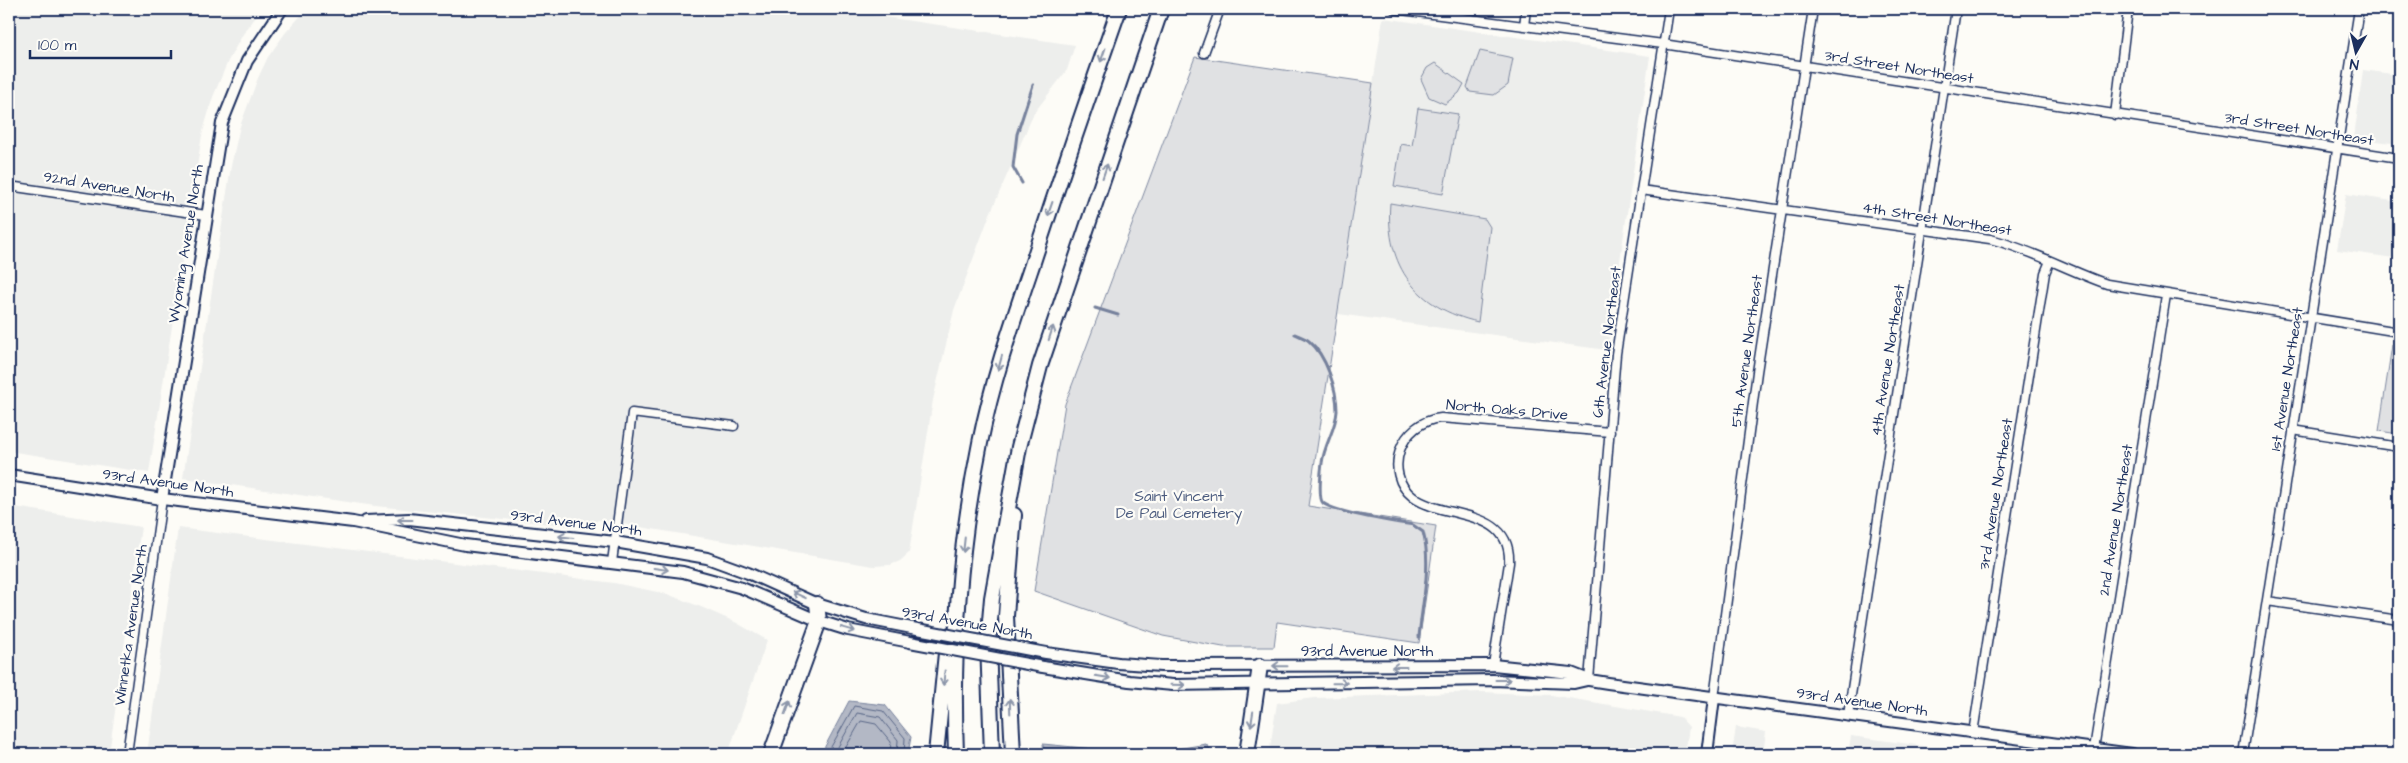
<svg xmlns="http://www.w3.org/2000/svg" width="2408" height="763" viewBox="0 0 2408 763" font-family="'Architects Daughter',sans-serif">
<rect width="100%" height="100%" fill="#fdfcf7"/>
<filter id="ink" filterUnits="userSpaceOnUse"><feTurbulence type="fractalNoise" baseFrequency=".02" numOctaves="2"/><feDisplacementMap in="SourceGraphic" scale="10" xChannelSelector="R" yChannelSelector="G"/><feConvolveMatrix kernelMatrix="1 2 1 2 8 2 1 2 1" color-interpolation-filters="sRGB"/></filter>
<g filter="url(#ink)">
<path fill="#edeeec" d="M9,9H262L243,34L228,61L213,97L202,135L149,473L9,451Z
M307,9H830L1075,45L1067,70L1034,113L990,214L954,310L933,400L909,553L900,561L890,565L873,566L598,520L590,527H581L375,506L183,478L231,166L240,126L258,78L268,57L286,32Z
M1383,18L1650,56L1607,350L1338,314Z
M2363,70L2399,75V144L2354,138Z
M2346,194L2399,202V226L2394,258L2337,250Z
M9,506L141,527L109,754H9Z
M178,528L614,583L667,594L701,607L735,622L767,640L728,754L700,751L699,754H147Z
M1482,692L1551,695L1680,717L1689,727L1685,754H1269L1277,703L1314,698Z
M1736,727L1766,732L1763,754H1732Z
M1851,736L1982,754H1848Z"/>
<path fill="#e0e1e3" stroke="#7e88a0" d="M1480,51L1513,58L1508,85L1494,95L1470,92L1467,87Z
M1195,57L1373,83L1308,506L1436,526L1419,643L1277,622L1274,647H1223L1163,636L1034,591L1065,404Z
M1435,63L1464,84L1459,93L1445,104L1429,97L1421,79L1427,68Z
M1418,108L1458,114L1443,194L1394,186L1401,144L1412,146Z
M1390,203L1485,219L1490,227L1478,322C1417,308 1385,267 1390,203Z
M2392,345L2399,346V434L2379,431Z"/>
<path fill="#b3b8c5" stroke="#76819c" d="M849,701L885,705L911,737L908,754H821Z
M1043,744L1145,754H1044Z
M1206,744L1214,754H1148Z"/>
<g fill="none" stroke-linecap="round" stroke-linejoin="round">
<path stroke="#586687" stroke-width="1" d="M827,754L854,706L883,711L905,738L904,754
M834,754L857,713L880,717L898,740L897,754
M842,754L861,721L876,724L891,742L890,754"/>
<path stroke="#76819c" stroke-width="3" d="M1022,183L1013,167L1017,134L1033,85
M1095,308L1118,315
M1295,334C1299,336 1305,338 1309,341C1326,355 1337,389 1337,411C1336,429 1324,445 1322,463C1321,470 1318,499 1323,503C1335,513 1395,522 1413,525L1423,532C1432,565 1422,603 1419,637"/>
<g stroke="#1b2f5e" stroke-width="11">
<path id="minor" d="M1394,9L1663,44L2399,158
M1524,26L1526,9
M1204,53L1220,9
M2115,115L2128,9
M9,186L206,215
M1641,190L1990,239C2030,249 2067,270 2107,284L2399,332
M2293,430L2399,447
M612,562L632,413L734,426
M2267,601L2399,620
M1493,665L1509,563C1512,507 1444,520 1413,497C1382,473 1400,422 1441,418L1610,432
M1589,680L1616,354L1669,9
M1714,698L1757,372L1813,9
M1848,715L1956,9
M1973,733L2045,273L2050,261
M2094,749L2166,295
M127,754L162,499
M2243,754L2359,9"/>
</g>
<g stroke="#1b2f5e" stroke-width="14">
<path id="tertiary" d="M9,475L162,499L353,522L465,545L683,572L742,588L819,621L848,630L910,642
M162,499L222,123L247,61L282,9
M366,521L409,519L615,542L707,558L748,573L817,604L866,619L912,628
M1046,653L1118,663L1161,666L1493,665L1571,673L1589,680L1608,683L2132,754
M1043,667L1129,681L1173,685L1493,680L1574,683L1587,680
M1707,754L1714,698"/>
</g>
<g stroke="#1b2f5e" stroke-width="18">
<path id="motorway" d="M771,754L819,621L817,604
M936,754L946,653L950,635
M956,754C952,650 959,545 980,443C992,382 1012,324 1032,265C1060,179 1089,94 1119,9
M992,754L988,643L992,598L1019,447L1040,366L1161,9
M1013,754L1006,616L1014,515
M1247,754L1260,666"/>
</g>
<use href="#minor" stroke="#fdfcf7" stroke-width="8"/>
<use href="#tertiary" stroke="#fdfcf7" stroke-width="10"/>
<use href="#motorway" stroke="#fdfcf7" stroke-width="14"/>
<g stroke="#1b2f5e" stroke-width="14" stroke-linecap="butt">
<path id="tertiary-bridge" d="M912,628L1046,653
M910,642L1043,667"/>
</g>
<use href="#tertiary-bridge" stroke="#fdfcf7" stroke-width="10"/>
</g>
<defs><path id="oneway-shaft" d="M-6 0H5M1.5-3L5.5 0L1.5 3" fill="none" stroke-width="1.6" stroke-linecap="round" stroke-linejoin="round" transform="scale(1.25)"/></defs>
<g stroke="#8c96aa">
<use href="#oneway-shaft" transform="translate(1103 55) rotate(109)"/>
<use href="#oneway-shaft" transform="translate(1105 171) rotate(-71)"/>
<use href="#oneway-shaft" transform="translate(1050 209) rotate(109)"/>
<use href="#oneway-shaft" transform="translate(1051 333) rotate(-72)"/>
<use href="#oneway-shaft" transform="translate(1000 363) rotate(105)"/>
<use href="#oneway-shaft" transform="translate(405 520) rotate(180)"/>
<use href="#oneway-shaft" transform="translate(566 537) rotate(-173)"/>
<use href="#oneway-shaft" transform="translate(964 545) rotate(96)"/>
<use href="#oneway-shaft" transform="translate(661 569) rotate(8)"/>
<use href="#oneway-shaft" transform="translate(799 595) rotate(-155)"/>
<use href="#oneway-shaft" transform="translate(848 629) rotate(16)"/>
<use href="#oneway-shaft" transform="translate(1280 666) rotate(-179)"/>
<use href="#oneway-shaft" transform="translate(1399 667) rotate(-180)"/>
<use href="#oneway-shaft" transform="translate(1103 677) rotate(9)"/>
<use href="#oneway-shaft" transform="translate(944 678) rotate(95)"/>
<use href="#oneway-shaft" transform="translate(1503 680)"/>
<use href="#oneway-shaft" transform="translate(1340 683) rotate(-1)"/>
<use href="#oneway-shaft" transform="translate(1178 685) rotate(1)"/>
<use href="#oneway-shaft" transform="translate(1010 706) rotate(-92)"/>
<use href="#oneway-shaft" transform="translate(787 708) rotate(-70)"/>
<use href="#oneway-shaft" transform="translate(1252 719) rotate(99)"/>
</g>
</g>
<g text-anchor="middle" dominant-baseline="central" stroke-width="4.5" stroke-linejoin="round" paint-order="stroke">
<g font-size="15" fill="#1b2f5e" stroke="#fdfcf7">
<text transform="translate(1899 67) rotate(9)">3rd Street Northeast</text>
<text transform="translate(2299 129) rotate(9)">3rd Street Northeast</text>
<text transform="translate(109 187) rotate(9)">92nd Avenue North</text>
<text transform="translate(1937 219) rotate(9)">4th Street Northeast</text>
<text transform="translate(186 244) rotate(-81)">Wyoming Avenue North</text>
<text transform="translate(1607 342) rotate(-83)">6th Avenue Northeast</text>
<text transform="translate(1747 351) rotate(-82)">5th Avenue Northeast</text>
<text transform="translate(1888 360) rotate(-81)">4th Avenue Northeast</text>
<text transform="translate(2287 379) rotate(-81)">1st Avenue Northeast</text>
<text transform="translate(1507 410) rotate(5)">North Oaks Drive</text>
<text transform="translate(168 483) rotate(8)">93rd Avenue North</text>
<text transform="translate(1996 494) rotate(-81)">3rd Avenue Northeast</text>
<text transform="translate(2116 520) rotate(-81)">2nd Avenue Northeast</text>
<text transform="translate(576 523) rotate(7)">93rd Avenue North</text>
<text transform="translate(967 623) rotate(10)">93rd Avenue North</text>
<text transform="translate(131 625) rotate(-82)">Winnetka Avenue North</text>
<text x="1367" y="651">93rd Avenue North</text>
<text transform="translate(1862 702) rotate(8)">93rd Avenue North</text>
</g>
<g font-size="15" fill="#4c5c7f" stroke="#fdfcf7">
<text x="1179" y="496">Saint Vincent<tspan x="1179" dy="17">De Paul Cemetery</tspan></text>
</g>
</g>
<rect width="2408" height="763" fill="none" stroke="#fdfcf7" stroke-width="30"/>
<rect x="15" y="15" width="2378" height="733" fill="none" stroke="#1b2f5e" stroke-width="2" filter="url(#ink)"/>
<g transform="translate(2356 52) rotate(188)" stroke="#fdfcf7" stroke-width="4" paint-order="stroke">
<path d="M0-4L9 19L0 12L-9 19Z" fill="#1b2f5e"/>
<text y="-8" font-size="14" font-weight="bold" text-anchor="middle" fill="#1b2f5e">N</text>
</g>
<path d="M30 50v8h141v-8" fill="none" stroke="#1b2f5e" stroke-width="2.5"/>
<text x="38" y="50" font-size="15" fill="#1b2f5e" stroke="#fdfcf7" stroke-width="4" paint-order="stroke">100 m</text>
</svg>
